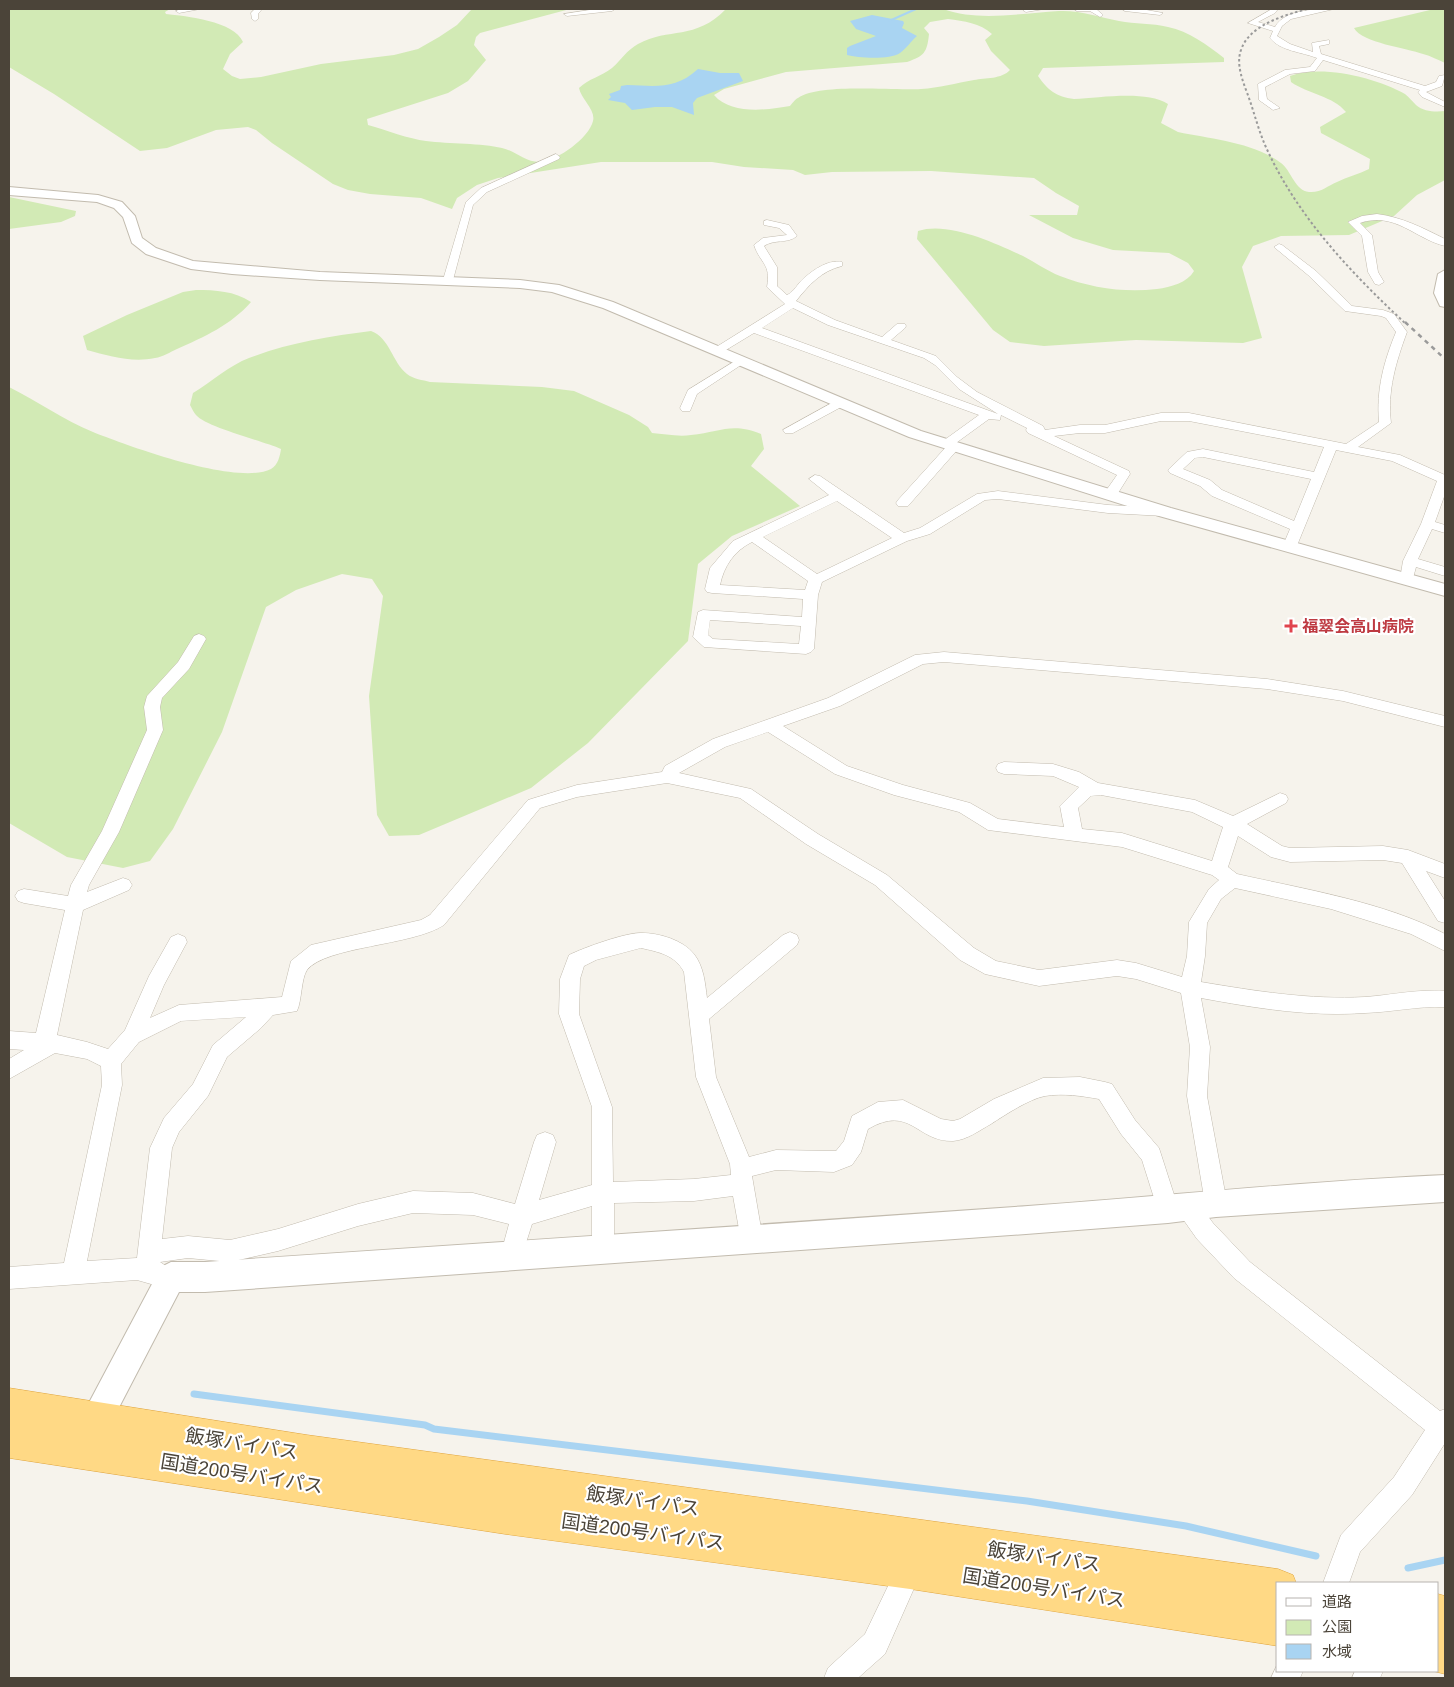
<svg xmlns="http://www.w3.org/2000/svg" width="1454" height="1687" viewBox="0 0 1454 1687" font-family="Helvetica,'Noto Sans JP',sans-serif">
<rect width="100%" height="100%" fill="#f6f3ec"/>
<path fill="#d2eab5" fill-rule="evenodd" d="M9,9H170L165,12L166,14C186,16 234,21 243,42L230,54L223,69L232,76L240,79L261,77L321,64L394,55L418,49L439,37L457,25L472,9H570L480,33L476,37L474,45L486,60L468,81L448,93L367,119L368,125C386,130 409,139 426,141C449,144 482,143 502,148C516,151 526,163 541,162C558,160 589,138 593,121C596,110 581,99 579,88C588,79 602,76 612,68C621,60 627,50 638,44C669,27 695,41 726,9H943C979,22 1021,13 1059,11C1080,10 1099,17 1119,21C1135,24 1152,23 1168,27C1189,31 1207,45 1224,58V62L1043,68L1038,76C1048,90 1056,97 1074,99C1100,98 1146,90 1168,104L1161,123L1178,132C1211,139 1253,142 1281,163C1291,170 1295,191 1309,192C1321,193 1327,186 1337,182C1347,177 1359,174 1369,169L1370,159L1321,133L1320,127L1346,112C1333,96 1308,94 1291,82L1290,76C1321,64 1377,78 1405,94C1409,97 1412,101 1416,105C1424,112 1436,112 1445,111V180L1417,195L1394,216L1349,235L1281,236L1253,246L1242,267L1262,338L1243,343L1136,340L1044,346L1010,342L993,330L917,239L918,231C948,221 995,243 1023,256C1035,262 1047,271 1060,276C1091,288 1125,293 1157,289C1171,287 1187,283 1194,271L1188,263L1169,253L1113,250L1073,238L1029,215H1077L1079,206L1056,193L1034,178L931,171L832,172L805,175L793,170L744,167L712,162H601L498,178L477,185L457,198L452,209L421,198L370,194L348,190L333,184L272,143L256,130L248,127L216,130L167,148L140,151L54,94L9,67ZM948,19C964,21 980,23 992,34L985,40L991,51L1010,70C1002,79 985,78 974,80C956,83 939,88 921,89C891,91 821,83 798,98C795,99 792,104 790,106C767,110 731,115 714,95L724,89L786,72L907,62C924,56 927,53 929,34L924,28L930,22Z
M1445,9V63C1438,60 1431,56 1423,54C1407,48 1362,43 1354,28L1430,10Z
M9,197L76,211L75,216L61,222L9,229Z
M196,290C216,290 234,291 251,302C231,325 204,337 177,349C170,352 163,357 155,358C132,363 109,356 87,350L83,336L127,315L183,292Z
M371,331C390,338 392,362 407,374C413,379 423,380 430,382L542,387L574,391L629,415L648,427L652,433C664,434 679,437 691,435C720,432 732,422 761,434L764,449L751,466L800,506L732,536L698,564L688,641L588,743L531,788L419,835L389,836L377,815L369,696L383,596L372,579L342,574L296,590L266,607L222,732L173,829L150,861L123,868L67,857L9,823V387C37,401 64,420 93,432C128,446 237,486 271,469C278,465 280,456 281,449C263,441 206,427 196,415C193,412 192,408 190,405L193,393C211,382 230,365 249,358C288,343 330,336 371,331Z"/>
<path fill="#a9d4f2" d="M872,15L903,21L904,23L902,28L917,36C911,41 906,49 900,53C890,60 858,58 847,55V48L850,46L876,36L856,29L850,21Z
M698,69L720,73H739L743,81L697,98L693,103L694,115L672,107H655L632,110L625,103L608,100L611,97L609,94L620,90L621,86L627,85C656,86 675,90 698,69Z"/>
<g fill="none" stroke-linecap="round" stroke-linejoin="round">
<path stroke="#a9d4f2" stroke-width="2" d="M889,21L916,9"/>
<path stroke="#a9d4f2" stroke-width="7" d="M194,1394L425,1425L434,1429L1027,1501L1186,1526L1316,1556
M1408,1568L1445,1560"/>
<g stroke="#c2bbae" stroke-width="1">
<path id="minor" d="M181,9H200L179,13L176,11Z
M255,9H262L258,14V19L255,21L252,19L251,13Z
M596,9H615L612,11L567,16L564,14Z
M1023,9H1044L1026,12L1024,11Z
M1074,9H1096L1103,15L1100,17L1090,11H1077Z
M1122,9H1141L1163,13L1160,15L1125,11Z
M1272,9H1278L1275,13L1258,22L1275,27C1285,9 1316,9 1334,9L1291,19L1282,26L1277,36L1290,44L1313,52L1312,43L1329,40V44L1319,46L1321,54L1425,86L1436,82L1439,76L1445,75L1442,86L1426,92L1445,102V107L1422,97L1418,92L1420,90L1323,60L1315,71L1290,74L1265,87L1267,99L1280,108L1273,110L1259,100L1258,84L1285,70L1310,67L1317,58C1302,52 1280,51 1270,38L1273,31L1248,23Z
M556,154L560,157L559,159L487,192L473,205L453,280L448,283L444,282L443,280L466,202L481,188Z
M1377,214C1402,217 1423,228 1445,239V246C1415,239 1395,211 1360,223L1372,235L1378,272L1384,282L1379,285L1375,284L1368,272L1362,236L1348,222L1362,216Z
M767,220L789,225L797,236C788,244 774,239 764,246L777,267V286L787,295C792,293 796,287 800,282C810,272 827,259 842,262V266C821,271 809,285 796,301L835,320L882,337L897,324H905L906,326L905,328L891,340L936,356L957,377L977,392L1043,426L1045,430L1080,425H1105L1161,413H1189L1346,444L1379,422C1376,390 1384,361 1396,332L1386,318L1381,316L1345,311L1308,275L1274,247L1279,244L1282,245L1316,271L1352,306L1383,310L1394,314L1407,332C1396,362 1387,391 1391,423L1358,447L1400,455L1445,475V494L1435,522L1445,525V533L1432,529L1418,559L1445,567V576L1416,567L1412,582H1402L1400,579L1403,561L1421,524L1437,481L1392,461L1336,450L1296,548L1289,552L1282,548L1290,529L1212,496L1200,486L1170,473L1168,470L1187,452L1203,449L1314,472L1324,447L1189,421H1161L1105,433H1080L1054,436L1129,471L1130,474L1115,498L1110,499L1103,495L1117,475L1028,433L1026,430L1027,428L1001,415L1000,420L989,419L956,443L960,446L958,449L908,506H898L896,503L898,500L946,447L941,444L943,441L979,415L754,333L721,353H713L711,351L713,349L785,304L767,287C771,263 761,265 754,245L763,238L787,235L779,228L764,225V221ZM793,308L828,325L924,358L935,365L959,389L998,414L762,328ZM1203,457L1311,479L1294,521L1222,490L1210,480L1183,469L1195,458Z
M740,358L746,361L744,363L697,394L690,411H682L680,408L688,390Z
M839,399L845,403L843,406L793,433H785L783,430Z
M815,475L820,476L904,533L920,528L977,494L998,491L1108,505L1165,508L1172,512L1165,516L1108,513L998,499L985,500L930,534L907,541L822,582L818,595L814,649L811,652L806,654L704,647L693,637L698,612L703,610L802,617L803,599L712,593L707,592L705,589L710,568L733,541L829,495L809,479ZM837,501L892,538L817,574L763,537ZM752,542L808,581L805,590L720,585C724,566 734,551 752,542ZM710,620L801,626L799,644L713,639L708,635Z
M199,634L204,636L206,639L189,669L162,698L160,707L163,730L119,832L89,885L87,892L123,878L129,880L132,885L129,890L83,910L57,1035L87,1042L108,1049L125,1030L149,976L171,937L178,934L185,937L187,942L164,985L150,1018L179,1005L282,997L291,961L311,945L421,920L430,915L528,800L577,785L662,772L665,766L713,739L828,698L915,655L944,652L1267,679L1343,691L1445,716V727L1343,701L1267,689L944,662L923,664L840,706L783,726L847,766L903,785L970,803L998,819L1064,827L1060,806L1079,787L1053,776L1004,774L998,772L996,768L998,764L1004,762L1053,764L1079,772L1098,783L1195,800L1233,816L1280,793L1286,795L1288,799L1286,803L1247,824L1282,846L1290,848L1383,846L1408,850L1445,864V878L1426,871L1445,901V923L1438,921L1402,863L1383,860L1290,862L1271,857L1238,836L1228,867L1237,874C1303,889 1385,902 1445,934V951L1411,934L1331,909L1235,888L1221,899L1207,923L1205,956L1201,982C1255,991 1310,1000 1365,997C1392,995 1418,989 1445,991V1007C1418,1006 1392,1012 1365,1013C1310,1017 1255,1008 1201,998L1210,1047L1207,1096L1227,1203L1224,1211L1216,1214L1208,1211L1205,1203L1187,1096L1190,1047L1181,993L1136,979L1117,976L1039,986L985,974L960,960L875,885L806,844L740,798L667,783L577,797L540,808L444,925C412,946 326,946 307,970C301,979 302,1000 297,1011L273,1015L261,1028L227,1057L208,1096L179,1132L172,1148L162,1239L188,1236L230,1240L278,1229L358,1204L413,1191L473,1193L515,1204L534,1142L537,1135L545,1132L553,1135L556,1142L539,1200L592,1185V1107L559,1014L560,979L569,955C583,948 627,932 642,933C659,933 683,940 694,954C704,967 705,983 707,998L783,935L790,932L797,935L799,940L797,945L709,1019L716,1077L749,1157L776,1150L836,1151L844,1141L852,1116L878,1102L903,1100L941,1119L953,1121L960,1119L994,1099L1043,1078L1080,1077L1105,1082L1112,1084L1135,1120L1159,1148L1177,1204L1179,1199L1187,1196L1195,1199L1213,1223L1250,1262L1440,1411L1445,1409V1443L1412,1495L1360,1552L1349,1583H1323L1341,1535L1394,1477L1425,1430L1234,1278L1197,1239L1178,1212L1176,1217L1168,1220L1160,1217L1142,1160L1121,1134L1099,1099C1082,1096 1063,1093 1045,1096C1029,1099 1005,1115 991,1124C980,1130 967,1140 953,1141C916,1142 911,1104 868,1129L861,1152L852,1165L834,1172L776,1170L752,1176L763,1240L760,1248L752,1251L744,1248L741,1240L733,1196L694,1201L614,1203V1250L611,1258L603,1261L595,1258L592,1250V1206L532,1224L519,1265L511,1268L503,1265L500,1257L509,1224L473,1215L413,1213L358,1226L278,1251L230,1262L188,1258L160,1262L166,1266L170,1274L166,1282L158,1286L137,1280L9,1289V1267L64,1263L102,1085L101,1066L87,1059L55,1053L9,1079V1059L24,1050L9,1049V1031L36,1033L65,910L24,903L18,901L15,896L18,891L24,889L68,896L71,885L102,831L147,730L144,707L147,696L178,662L194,636ZM768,732L835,774L894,795L959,812L988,830L1122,847L1212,875L1219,880L1209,889L1189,922L1187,956L1182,977L1136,963L1117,960L1039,970L996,961L974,948L887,875L818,834L751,789L679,773L725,747ZM1101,795L1192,812L1223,827L1212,861L1122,833L1082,829L1078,808L1091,796ZM641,948C659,952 675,955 684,972L696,1077L730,1164L731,1175L694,1179L613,1182L612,1107L579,1014L580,979L584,966L596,960ZM246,1017L213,1045L193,1084L164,1118L150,1148L137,1258L87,1261L122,1085L121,1064L139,1042L181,1021Z
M910,1555L919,1559L923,1568L885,1654L858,1678H824L828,1668L865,1634L901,1559Z
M1278,1663V1671H1303L1300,1678H1271Z
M1355,1671H1383L1380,1678H1352Z"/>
</g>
<g stroke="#c2bbae" stroke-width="2">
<path id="tertiary" d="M9,187L98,195L122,202L135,216L142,238L156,248L193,261L320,272L520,280L559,285L613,302L921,431L1171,508L1445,584V596L1159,516L909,437L603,308L552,292L520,288L320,280L232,274L191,269L146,254L132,243L123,217L114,208L97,202L9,195Z
M1445,270V307L1440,306L1434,293L1438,274Z
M1445,1175V1202L1216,1217L1168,1223L1026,1234L205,1292H179L101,1442L90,1447L79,1442L74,1431L161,1267L171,1262H205C479,1243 754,1226 1028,1206C1167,1196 1306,1181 1445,1175Z"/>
</g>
<g stroke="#e0a43c" stroke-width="1">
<path id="trunk" d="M9,1388L307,1435L1278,1569L1293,1575L1296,1583H1278V1646L910,1589L505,1534L9,1458Z
M1438,1594L1445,1596V1674L1433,1671H1438Z"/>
</g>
<use href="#minor" fill="#fff" fill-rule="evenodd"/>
<use href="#tertiary" fill="#fff" fill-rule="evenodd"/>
<use href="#trunk" fill="#ffd985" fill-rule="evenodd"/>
<path stroke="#9a9a9a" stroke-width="2" stroke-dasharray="2.5 2.5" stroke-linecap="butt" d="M1307,9C1285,15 1249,25 1241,50C1235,66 1245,86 1250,101C1255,116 1259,131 1265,145C1296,215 1350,272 1406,324"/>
<path stroke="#9a9a9a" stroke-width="2.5" stroke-dasharray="4.5 4.5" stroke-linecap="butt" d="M1405,322L1445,359"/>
</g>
<path fill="#e0444e" stroke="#fff" stroke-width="2" d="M1288.5 618.5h5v5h5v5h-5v5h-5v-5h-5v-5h5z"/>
<g text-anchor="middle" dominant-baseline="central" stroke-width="4.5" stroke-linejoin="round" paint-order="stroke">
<g font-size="16" font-weight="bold" fill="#be3a42" stroke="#fff" text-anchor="start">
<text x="1302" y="626">福翠会高山病院</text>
</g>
<g font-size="19" fill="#4b4439" stroke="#fff">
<text transform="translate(242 1444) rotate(9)">飯塚バイパス</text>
<text transform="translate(242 1474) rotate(9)">国道200号バイパス</text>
<text transform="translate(643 1501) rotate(8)">飯塚バイパス</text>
<text transform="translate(643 1532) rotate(8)">国道200号バイパス</text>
<text transform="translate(1044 1557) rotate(8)">飯塚バイパス</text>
<text transform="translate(1044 1588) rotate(9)">国道200号バイパス</text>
</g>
</g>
<rect width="1454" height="1687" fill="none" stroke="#4b4439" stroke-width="20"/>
<rect x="1276" y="1582" width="162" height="90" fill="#ffffff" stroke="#b7b4b0"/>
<rect x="1286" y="1598" width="25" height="8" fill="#ffffff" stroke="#b7b4b0"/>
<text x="1322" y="1607" font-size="15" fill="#4b4439">道路</text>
<rect x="1286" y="1620" width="25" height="15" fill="#d2eab5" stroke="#b7b4b0"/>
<text x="1322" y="1632" font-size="15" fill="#4b4439">公園</text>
<rect x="1286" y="1644" width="25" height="15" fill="#a9d4f2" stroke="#b7b4b0"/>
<text x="1322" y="1657" font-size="15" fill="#4b4439">水域</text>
</svg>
